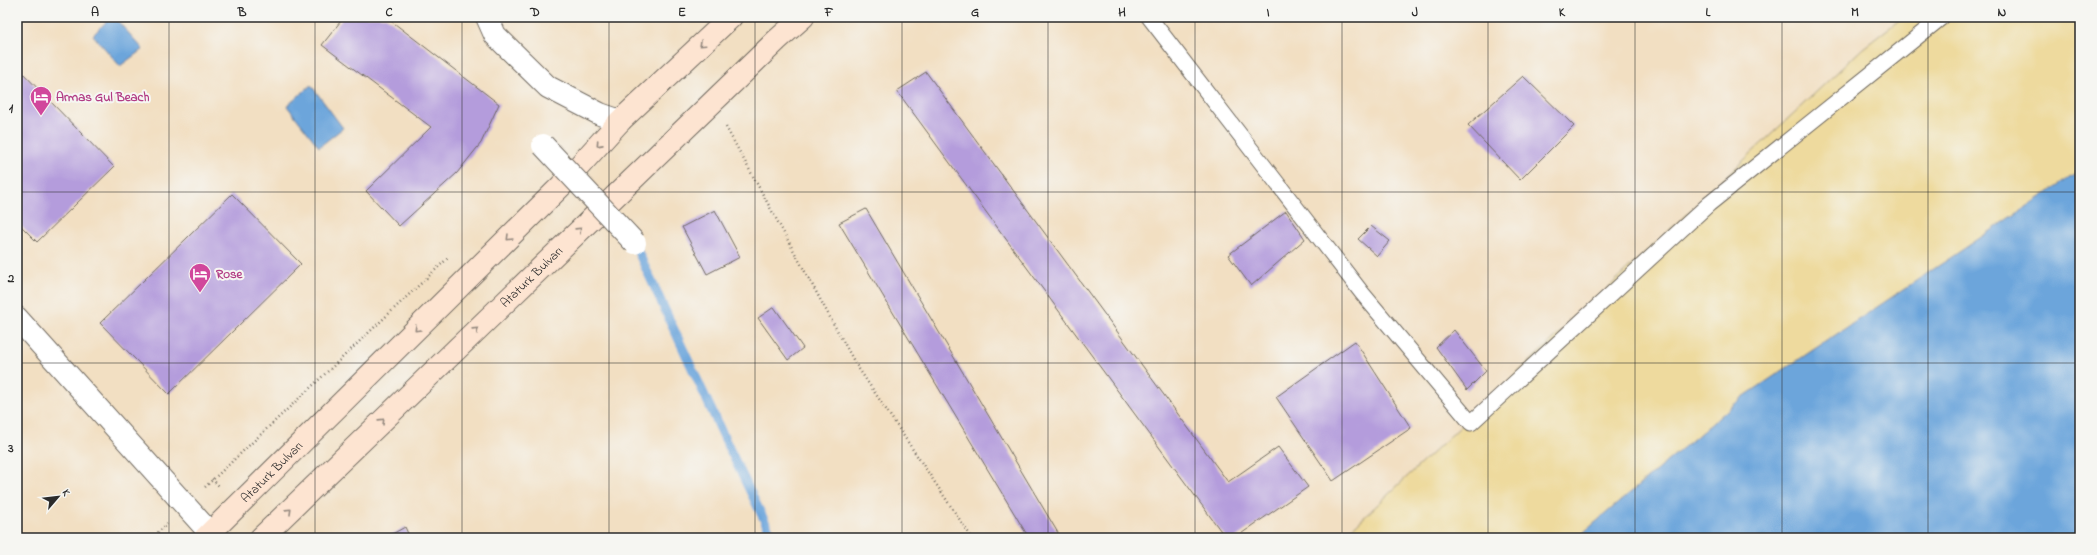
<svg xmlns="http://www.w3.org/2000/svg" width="2097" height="555" viewBox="0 0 2097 555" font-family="'Indie Flower',sans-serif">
<rect width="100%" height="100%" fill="#f6f6f2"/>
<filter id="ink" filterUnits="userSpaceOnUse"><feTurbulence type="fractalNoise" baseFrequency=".025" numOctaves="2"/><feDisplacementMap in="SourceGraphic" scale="8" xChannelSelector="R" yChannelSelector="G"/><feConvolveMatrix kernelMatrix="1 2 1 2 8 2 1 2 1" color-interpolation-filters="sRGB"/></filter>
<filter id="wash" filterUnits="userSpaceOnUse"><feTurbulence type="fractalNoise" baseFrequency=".012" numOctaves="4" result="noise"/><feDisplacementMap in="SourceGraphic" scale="16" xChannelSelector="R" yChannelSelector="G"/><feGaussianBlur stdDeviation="0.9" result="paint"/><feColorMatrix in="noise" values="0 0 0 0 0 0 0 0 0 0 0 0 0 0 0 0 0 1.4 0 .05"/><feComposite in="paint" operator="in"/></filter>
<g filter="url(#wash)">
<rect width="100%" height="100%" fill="#f2dfc2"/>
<path fill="#eeda9e" stroke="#8c8264" d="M1903,17H2080V171L1743,397L1577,538H1342L1862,49Z"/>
<path fill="#6ca5db" stroke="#4c6883" d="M111,17H114L143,49L120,66L93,35Z
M311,85L343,128L319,147L287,106Z
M2080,171V538H1577L1743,397Z"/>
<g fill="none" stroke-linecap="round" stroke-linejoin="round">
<path stroke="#6ca5db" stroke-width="9" d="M634,243L730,450L773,538"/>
</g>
<g id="blocks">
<path fill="#b49cdc" d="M344,17H386L499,104L481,143L457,173L399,226L366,191L431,127L322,45Z
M17,67L114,167L37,242L17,222Z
M926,72L1228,482L1278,447L1308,487L1235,538H1226L897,91Z
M1523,76L1574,126L1520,180L1468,125Z
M232,194L301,264L169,394L100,323Z
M866,209L1061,538H1029L839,223Z
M715,210L740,257L707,274L682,227Z
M1286,211L1305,239L1251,286L1228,255Z
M1371,226L1390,241L1377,256L1358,239Z
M774,307L803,348L788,360L758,318Z
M1454,330L1486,371L1467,390L1436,347Z
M1355,341L1411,428L1333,481L1276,397Z
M405,527L410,538H385Z"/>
</g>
</g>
<g filter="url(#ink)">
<use href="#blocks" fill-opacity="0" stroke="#716a60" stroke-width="1"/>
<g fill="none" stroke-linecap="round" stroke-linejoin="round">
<g stroke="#716a60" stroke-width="17">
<path id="lane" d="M1149,17L1362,293L1471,423L1709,204L1942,17"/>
</g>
<g stroke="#716a60" stroke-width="24">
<path id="street" d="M487,17L495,35L548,87L600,114L620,121
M17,318L210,533"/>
</g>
<g stroke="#716a60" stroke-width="24">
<g id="secondary">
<path id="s1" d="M205,538L561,186L620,121L731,17"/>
<path id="s2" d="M261,538L777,40L803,17"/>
</g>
</g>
<path stroke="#716a60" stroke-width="2.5" stroke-dasharray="1 3" stroke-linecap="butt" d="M726,127L855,363L972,538
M212,479L220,487
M205,487L449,257
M152,538L167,524"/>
<use href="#lane" stroke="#fff" stroke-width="15"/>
<use href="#street" stroke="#fff" stroke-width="22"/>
<use href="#secondary" stroke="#fde4d1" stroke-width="22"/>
<g stroke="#716a60" stroke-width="24" stroke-linecap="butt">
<path id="street-bridge" d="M543,145L635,243"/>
</g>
<use href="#street-bridge" stroke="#fff" stroke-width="22"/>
</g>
<defs><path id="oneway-chevron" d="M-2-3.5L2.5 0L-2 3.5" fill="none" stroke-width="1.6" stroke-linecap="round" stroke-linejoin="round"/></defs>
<g stroke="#94887e">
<use href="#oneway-chevron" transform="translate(702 44) rotate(137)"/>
<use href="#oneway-chevron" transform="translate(599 144) rotate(132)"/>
<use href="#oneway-chevron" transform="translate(579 230) rotate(-44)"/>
<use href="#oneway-chevron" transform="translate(509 238) rotate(135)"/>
<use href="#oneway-chevron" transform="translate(417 329) rotate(135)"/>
<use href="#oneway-chevron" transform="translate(476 330) rotate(-44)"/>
<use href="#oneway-chevron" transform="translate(382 421) rotate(-44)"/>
<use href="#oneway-chevron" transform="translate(289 511) rotate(-44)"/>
</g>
</g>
<path fill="none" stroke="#2b2b2b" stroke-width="1" stroke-opacity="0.55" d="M169,17V538M315,17V538M462,17V538M609,17V538M755,17V538M902,17V538M1048,17V538M1195,17V538M1342,17V538M1488,17V538M1635,17V538M1782,17V538M1928,17V538M17,192H2080M17,363H2080"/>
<defs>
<g id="hotel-pin" transform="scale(1.15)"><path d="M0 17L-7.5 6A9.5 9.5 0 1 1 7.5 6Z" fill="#d1479c" stroke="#f6f6f2"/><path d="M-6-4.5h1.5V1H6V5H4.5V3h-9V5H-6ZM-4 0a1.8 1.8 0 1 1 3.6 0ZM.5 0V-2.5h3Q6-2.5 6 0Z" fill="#fff"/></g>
</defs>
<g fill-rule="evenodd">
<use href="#hotel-pin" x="41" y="97"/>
<use href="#hotel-pin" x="200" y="274"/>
</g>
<g text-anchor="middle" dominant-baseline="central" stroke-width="4" stroke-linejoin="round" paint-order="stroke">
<g font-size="13" font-weight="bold" fill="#b23c85" stroke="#f6f6f2" text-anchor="start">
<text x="56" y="97">Armas Gul Beach</text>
<text x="216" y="274">Rose</text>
</g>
<g font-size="13" fill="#2b2b2b" stroke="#f6f6f2">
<text stroke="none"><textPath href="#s2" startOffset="376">Ataturk Bulvarı</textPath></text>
<text stroke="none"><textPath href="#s1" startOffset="94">Ataturk Bulvarı</textPath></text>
</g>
</g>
<rect width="2097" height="555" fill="none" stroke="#f6f6f2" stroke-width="44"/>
<g transform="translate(58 497) rotate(62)" stroke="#f6f6f2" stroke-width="3" paint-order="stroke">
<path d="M0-3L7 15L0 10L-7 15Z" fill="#2b2b2b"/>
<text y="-6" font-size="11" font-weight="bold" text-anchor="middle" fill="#2b2b2b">K</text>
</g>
<rect x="22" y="22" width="2053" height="511" fill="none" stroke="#2b2b2b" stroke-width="1.5"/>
<g font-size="13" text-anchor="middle" font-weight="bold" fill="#2b2b2b">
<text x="95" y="16">A</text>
<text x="242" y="16">B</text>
<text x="389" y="16">C</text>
<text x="535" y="16">D</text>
<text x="682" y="16">E</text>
<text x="829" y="16">F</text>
<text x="975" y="16">G</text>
<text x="1122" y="16">H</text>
<text x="1268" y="16">I</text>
<text x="1415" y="16">J</text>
<text x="1562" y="16">K</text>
<text x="1708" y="16">L</text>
<text x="1855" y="16">M</text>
<text x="2002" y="16">N</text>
<text x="11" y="112">1</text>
<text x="11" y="282">2</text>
<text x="11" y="452">3</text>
</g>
</svg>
